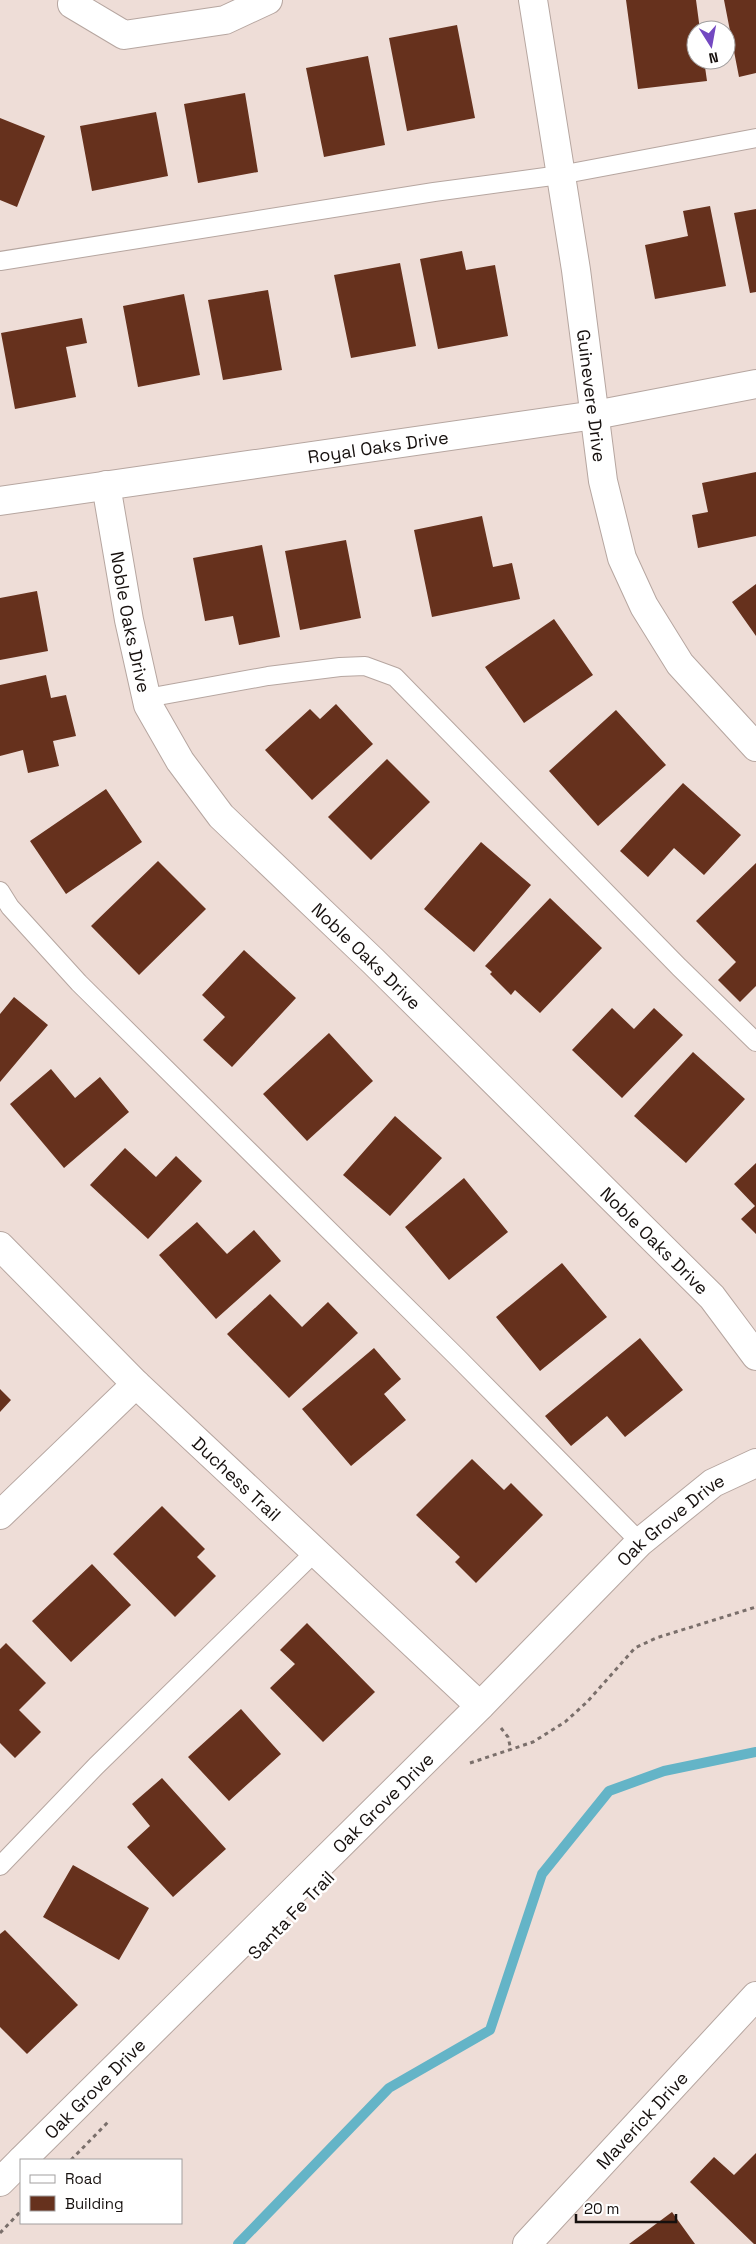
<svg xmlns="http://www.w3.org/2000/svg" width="756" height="2244" viewBox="0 0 756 2244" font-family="'Space Grotesk',sans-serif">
<rect width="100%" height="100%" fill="#eeddd7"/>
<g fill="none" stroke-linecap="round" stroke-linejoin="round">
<path stroke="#64b4c7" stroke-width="10" d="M238,2244L389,2088L490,2030L542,1874L609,1791L664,1771L756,1752"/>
</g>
<path fill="#66311d" d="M626,0H696L700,30H696V60H704L707,81L638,89Z
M724,0H756V73L739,77Z
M457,25L475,118L407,131L389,38Z
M368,56L385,145L324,157L306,68Z
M245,93L258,172L198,183L184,104Z
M156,112L168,176L92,191L80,126Z
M0,118L45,136L17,207L0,200Z
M710,206L726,286L655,299L645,245L688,236L683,211Z
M756,209V292L750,293L734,213Z
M462,251L466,270L495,265L508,336L438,349L420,259Z
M400,263L416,346L351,358L334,275Z
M268,290L282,370L223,380L208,300Z
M184,294L200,375L138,387L123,306Z
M82,318L87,343L66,347L76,397L15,409L1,333Z
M756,472V536L698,548L692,515L708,512L702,483Z
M482,516L493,567L512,563L520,599L432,617L414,530Z
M346,540L361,618L300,630L285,551Z
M262,545L280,637L239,645L233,616L205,621L193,558Z
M756,584V636L732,602Z
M37,591L48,651L0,660V598Z
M554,619L593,675L524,723L485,667Z
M46,675L51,698L66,695L76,736L53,741L59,766L28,773L23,750L0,756V685Z
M336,704L373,744L312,800L265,750L310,709L320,719Z
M616,710L666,765L598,826L549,771Z
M387,759L430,802L371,860L328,817Z
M683,783L741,835L704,875L674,848L648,877L620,851Z
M106,789L142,842L66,894L30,841Z
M481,842L531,885L474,952L424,909Z
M158,861L206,909L139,975L91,926Z
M756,863V986L740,1002L718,980L736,962L696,921Z
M550,898L602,948L540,1013L515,990L511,995L490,974L492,972L485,966Z
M244,950L296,998L232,1067L203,1040L225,1017L202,995Z
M14,997L48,1025L0,1082V1014Z
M612,1008L634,1029L654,1008L683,1035L622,1098L572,1050Z
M329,1033L373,1081L307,1141L263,1094Z
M693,1052L745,1099L686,1163L634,1116Z
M51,1069L75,1098L100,1077L129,1112L64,1168L10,1104Z
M395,1116L442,1158L390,1216L343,1175Z
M125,1148L156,1177L176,1156L202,1181L148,1239L90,1185Z
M756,1163V1234L741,1219L755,1206L734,1184Z
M464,1178L508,1232L449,1280L405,1227Z
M197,1222L227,1254L254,1230L281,1261L216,1319L159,1255Z
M562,1263L607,1317L540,1371L496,1317Z
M270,1294L302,1327L328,1302L358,1333L289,1398L227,1334Z
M640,1338L683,1390L625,1437L607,1416L571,1446L545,1416Z
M374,1348L401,1379L384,1394L406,1420L351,1466L302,1409Z
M0,1389L11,1400L0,1412Z
M472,1459L504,1490L511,1483L543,1515L476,1583L455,1562L460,1557L416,1515Z
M162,1506L205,1549L197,1557L216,1576L175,1617L113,1554Z
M92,1564L131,1605L71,1662L32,1621Z
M307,1623L375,1692L323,1742L270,1688L295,1664L280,1650Z
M6,1643L46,1683L19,1710L41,1732L15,1758L0,1743V1649Z
M241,1709L281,1754L229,1801L188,1757Z
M162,1778L226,1849L173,1897L127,1847L150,1826L132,1804Z
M73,1865L149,1908L119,1960L43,1917Z
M5,1930L78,2005L27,2054L0,2027V1934Z
M756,2153V2244H754L690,2182L714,2157L734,2175Z
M672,2212L695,2244H629Z"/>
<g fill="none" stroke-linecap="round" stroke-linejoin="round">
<g stroke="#b6a6a0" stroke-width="20">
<path id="lane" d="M0,261L434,192L560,175L756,138
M147,698L268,676L340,667L365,666L395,677L679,967L756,1042
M0,891L10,907L79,983L458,1358L640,1542
M0,1866L96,1766L315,1552"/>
</g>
<g stroke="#b6a6a0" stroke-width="30">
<g id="street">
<path id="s1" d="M533,0L576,270L603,481L622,558L644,606L680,664L756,747"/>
<path d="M72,4L124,35L225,20L268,0"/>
<path id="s2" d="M106,485L129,620L148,705L180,761L221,816L373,961L712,1297L756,1356"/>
<path id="s3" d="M0,1246L136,1384L480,1706"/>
<path d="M0,1515L136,1384"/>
<path id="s4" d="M22,2160L480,1706L640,1542L713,1483L756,1463"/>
<path d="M0,2182L21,2161"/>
<path id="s5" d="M527,2244L756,1996"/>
</g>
</g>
<g stroke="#b6a6a0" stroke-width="30">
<g id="secondary">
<path id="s6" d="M0,501L595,415L756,384"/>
</g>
</g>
<path stroke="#7a6f6b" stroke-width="3" stroke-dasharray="4 4" stroke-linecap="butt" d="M501,1728L508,1737L511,1750
M470,1763L533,1742L565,1722L587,1702L635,1648L656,1638L756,1607
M71,2160L109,2121
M0,2233L21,2211"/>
<use href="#lane" stroke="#fff" stroke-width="18"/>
<use href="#street" stroke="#fff" stroke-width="28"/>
<use href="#secondary" stroke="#fff" stroke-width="28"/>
</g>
<g text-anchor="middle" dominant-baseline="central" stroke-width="5" stroke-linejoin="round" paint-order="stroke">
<g font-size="18" fill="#16100e" stroke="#fff">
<text stroke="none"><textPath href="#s1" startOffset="400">Guinevere Drive</textPath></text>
<text stroke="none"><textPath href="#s6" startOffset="382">Royal Oaks Drive</textPath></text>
<text stroke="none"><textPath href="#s2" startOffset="139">Noble Oaks Drive</textPath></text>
<text stroke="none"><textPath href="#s2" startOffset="559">Noble Oaks Drive</textPath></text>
<text stroke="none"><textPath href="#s2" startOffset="964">Noble Oaks Drive</textPath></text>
<text stroke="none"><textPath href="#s3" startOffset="332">Duchess Trail</textPath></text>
<text stroke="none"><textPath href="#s4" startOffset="912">Oak Grove Drive</textPath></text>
<text stroke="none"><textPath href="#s4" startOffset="508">Oak Grove Drive</textPath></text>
<text transform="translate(291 1915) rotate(-46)">Santa Fe Trail</text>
<text stroke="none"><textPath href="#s4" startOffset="102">Oak Grove Drive</textPath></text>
<text stroke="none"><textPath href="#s5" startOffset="169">Maverick Drive</textPath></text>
</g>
</g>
<rect x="20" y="2159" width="162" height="65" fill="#ffffff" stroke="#a29f9f"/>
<rect x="30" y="2175" width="25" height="8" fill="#ffffff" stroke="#a29f9f"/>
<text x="65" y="2184" font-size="15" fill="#16100e">Road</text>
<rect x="30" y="2196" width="25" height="15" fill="#66311d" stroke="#a29f9f"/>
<text x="65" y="2209" font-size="15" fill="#16100e">Building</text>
<g transform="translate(711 45) rotate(169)"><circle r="24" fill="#ffffff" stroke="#a29f9f"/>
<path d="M0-4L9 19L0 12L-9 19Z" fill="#7348c1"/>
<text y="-8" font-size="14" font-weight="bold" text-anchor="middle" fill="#16100e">N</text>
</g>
<path d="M576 2214v8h100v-8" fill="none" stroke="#16100e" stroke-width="2.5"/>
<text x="584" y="2214" font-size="15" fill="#16100e" stroke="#ffffff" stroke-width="4" paint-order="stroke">20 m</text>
</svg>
